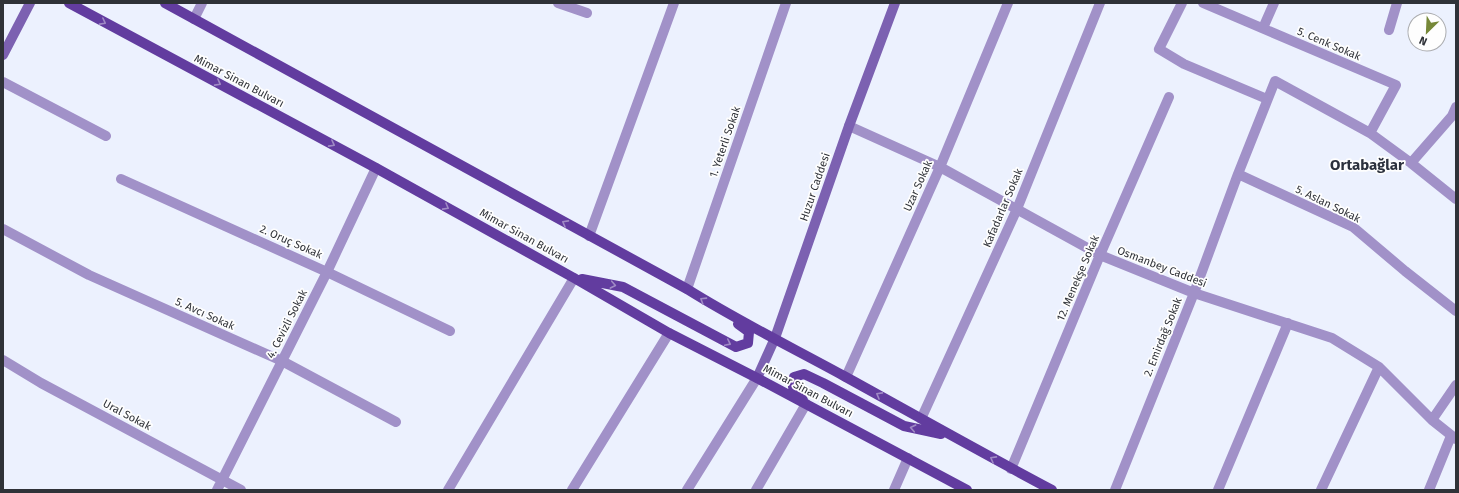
<svg xmlns="http://www.w3.org/2000/svg" width="1459" height="493" viewBox="0 0 1459 493" font-family="'Fira Sans',sans-serif">
<rect width="100%" height="100%" fill="#ecf1fe"/>
<g fill="none" stroke-linecap="round" stroke-linejoin="round">
<path stroke="#a191c8" stroke-width="10" d="M558,3L587,13
M1182,3L1159,49L1184,64L1267,99
M1203,3L1396,85L1370,133
M194,19L202,3
M1263,28L1274,3
M1389,30L1397,3
M3,82L106,136
M849,126L940,167L1100,255L1194,293L1332,338L1379,367L1432,420L1456,439
M1411,163L1452,116L1456,107
M1238,174L1353,227L1405,271L1456,311
M121,179L327,272L450,331
M3,229L89,275L282,361L396,422
M589,236L674,3
M687,289L786,3
M3,360L41,383L241,490
M846,377L940,167L1008,3
M921,419L1017,209L1100,3
M1432,420L1456,385
M1011,469L1100,255L1169,97
M217,490L327,272L376,168
M448,490L574,278
M572,490L669,333
M687,490L757,378
M756,490L806,404
M894,490L908,458
M1115,490L1194,293L1238,174L1275,81L1370,133L1411,163L1456,199
M1218,490L1288,323
M1321,490L1379,367
M1429,490L1451,436"/>
<path stroke="#7c61b1" stroke-width="10" d="M3,55L30,3
M757,378L775,338L849,126L895,3"/>
<path stroke="#623c9f" stroke-width="10" d="M69,3L376,168L574,278L669,333L757,378L967,490
M165,3L687,289C738,321 791,347 844,376C913,414 982,453 1052,490
M582,279L623,287L736,347L748,343L749,332L738,324
M803,400L793,387L794,377L804,374L823,383L904,426L941,434"/>
</g>
<defs><path id="oneway-chevron" d="M-2-3.5L2.5 0L-2 3.5" fill="none" stroke-width="1.6" stroke-linecap="round" stroke-linejoin="round"/></defs>
<g stroke="#a08ac5">
<use href="#oneway-chevron" transform="translate(103 22) rotate(28)"/>
<use href="#oneway-chevron" transform="translate(218 83) rotate(28)"/>
<use href="#oneway-chevron" transform="translate(332 144) rotate(28)"/>
<use href="#oneway-chevron" transform="translate(446 207) rotate(29)"/>
<use href="#oneway-chevron" transform="translate(565 223) rotate(-151)"/>
<use href="#oneway-chevron" transform="translate(613 285) rotate(11)"/>
<use href="#oneway-chevron" transform="translate(703 300) rotate(-148)"/>
<use href="#oneway-chevron" transform="translate(728 343) rotate(26)"/>
<use href="#oneway-chevron" transform="translate(879 395) rotate(-151)"/>
<use href="#oneway-chevron" transform="translate(913 428) rotate(-168)"/>
<use href="#oneway-chevron" transform="translate(993 459) rotate(-151)"/>
</g>
<g text-anchor="middle" dominant-baseline="central" stroke-width="3.5" stroke-linejoin="round" paint-order="stroke">
<g font-size="11" fill="#2f3238" stroke="#fefefe">
<text transform="translate(1329 44) rotate(23)">5. Cenk Sokak</text>
<text transform="translate(239 81) rotate(28)">Mimar Sinan Bulvarı</text>
<text transform="translate(725 142) rotate(-71)">1. Yeterli Sokak</text>
<text transform="translate(918 186) rotate(-66)">Uzar Sokak</text>
<text transform="translate(815 187) rotate(-71)">Huzur Caddesi</text>
<text transform="translate(1328 204) rotate(26)">5. Aslan Sokak</text>
<text transform="translate(1003 208) rotate(-67)">Kafadarlar Sokak</text>
<text transform="translate(524 236) rotate(29)">Mimar Sinan Bulvarı</text>
<text transform="translate(291 242) rotate(24)">2. Oruç Sokak</text>
<text transform="translate(1162 267) rotate(21)">Osmanbey Caddesi</text>
<text transform="translate(1078 278) rotate(-67)">12. Menekşe Sokak</text>
<text transform="translate(205 314) rotate(24)">5. Avcı Sokak</text>
<text transform="translate(287 324) rotate(-63)">4. Cevizli Sokak</text>
<text transform="translate(1163 337) rotate(-68)">2. Emirdağ Sokak</text>
<text transform="translate(808 391) rotate(28)">Mimar Sinan Bulvarı</text>
<text transform="translate(127 415) rotate(28)">Ural Sokak</text>
</g>
<g font-size="15" font-weight="bold" fill="#2c313d" stroke="#fefefe">
<text x="1367" y="165">Ortabağlar</text>
</g>
</g>
<rect width="1459" height="493" fill="none" stroke="#2f3238" stroke-width="8"/>
<g transform="translate(1427 32) rotate(204)"><circle r="19" fill="#fefefe" stroke="#abacaf"/>
<path d="M0-3L7 15L0 10L-7 15Z" fill="#768838"/>
<text y="-6" font-size="11" font-weight="bold" text-anchor="middle" fill="#2f3238">N</text>
</g>
</svg>
